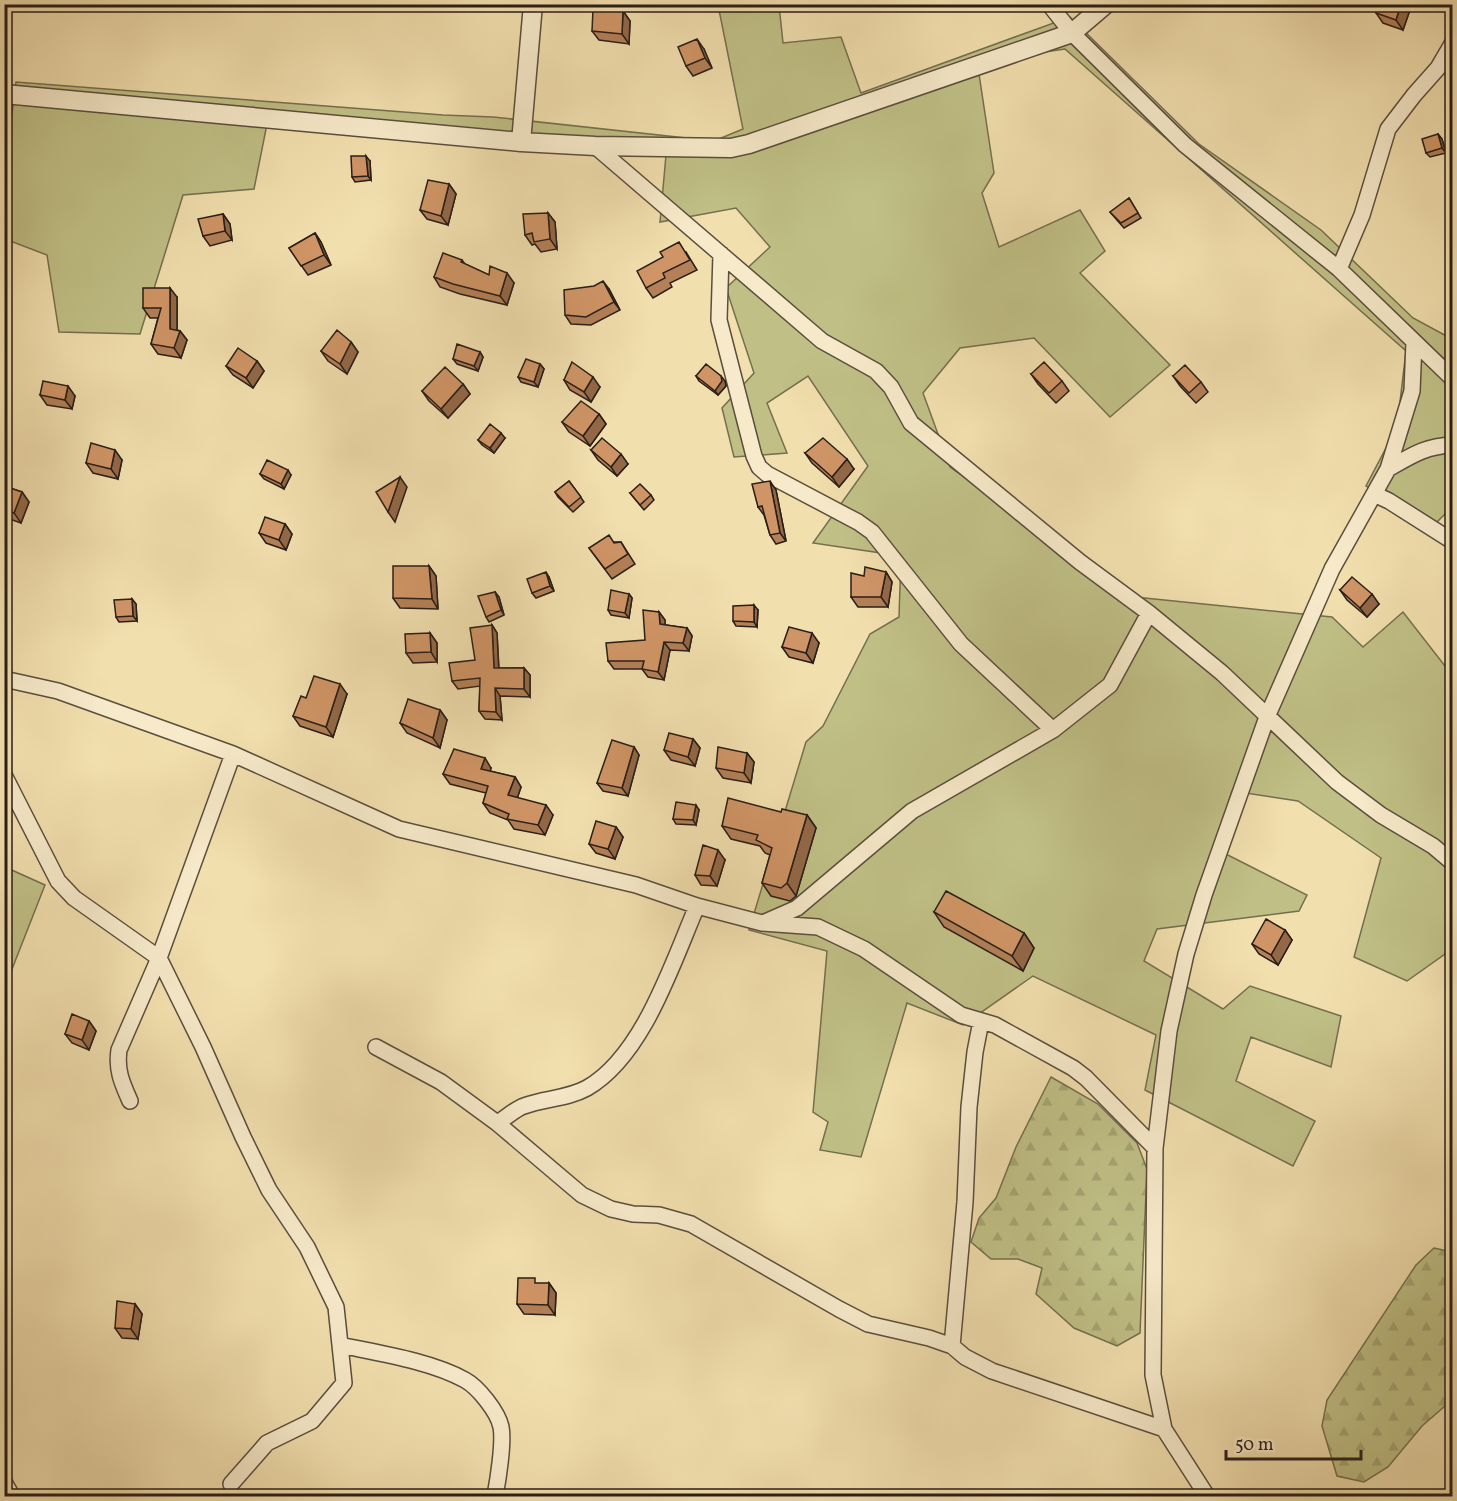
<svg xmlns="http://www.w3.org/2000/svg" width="1457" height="1501" viewBox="0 0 1457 1501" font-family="Vollkorn,serif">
<defs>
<pattern id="forest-firs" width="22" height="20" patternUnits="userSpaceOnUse" patternTransform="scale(1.5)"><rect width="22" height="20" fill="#c0c086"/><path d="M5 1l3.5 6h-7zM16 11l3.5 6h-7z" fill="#a5a573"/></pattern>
</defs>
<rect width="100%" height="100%" fill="#f2dfae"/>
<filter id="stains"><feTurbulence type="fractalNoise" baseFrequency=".00333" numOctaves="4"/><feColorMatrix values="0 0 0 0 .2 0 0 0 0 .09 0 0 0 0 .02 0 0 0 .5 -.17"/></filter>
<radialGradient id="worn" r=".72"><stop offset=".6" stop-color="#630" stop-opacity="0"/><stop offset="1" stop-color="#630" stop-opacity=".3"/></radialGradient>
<path fill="#c0c086" stroke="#746f4f" stroke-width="1.5" d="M718,5H779L783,43L841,37L861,93L1070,17L1199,144L1321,230L1413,318L1452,339V507L1434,525L1366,486L1397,427L1406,351L1065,49L1017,56L979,74L994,173L982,193L999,247L1080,210L1105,251L1080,273L1170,365L1110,417L1034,338L960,348L923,393L950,467L1135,597L1332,617L1363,647L1403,612L1452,675V949L1407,981L1354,957L1381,858L1298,801L1232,791L1214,848L1307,895L1299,911L1157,929L1144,961L1223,1009L1250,986L1341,1016L1331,1067L1251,1037L1236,1081L1315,1121L1293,1166L1145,1090L1156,1035L1033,976L963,1025L907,1003L861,1157L820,1150L828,1122L813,1112L827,951L749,930L806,742L823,726L870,634L899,617L901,556L813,543L868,466L808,376L767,403L787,453L734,457L722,408L754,373L726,288L770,247L736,208L660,222L666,155L267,124L254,189L183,195L140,334L59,332L47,255L5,239V168L16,82L443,115L493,117L714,141L743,129Z
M5,867L45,885L5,987Z"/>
<path fill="url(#forest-firs)" stroke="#746f4f" stroke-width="1.5" d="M1051,1077L1098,1104L1137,1143L1147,1169L1140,1333L1117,1346L1074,1328L1036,1294L1042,1268L1018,1259H991L971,1242L979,1218L996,1198L1016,1147Z
M1434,1248L1452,1252V1400L1422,1426L1388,1467L1364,1482L1337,1476L1322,1426L1327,1400L1416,1265Z"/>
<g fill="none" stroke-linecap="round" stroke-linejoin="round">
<g stroke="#5b4e3e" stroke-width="18">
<path id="minor" d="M1049,4L1072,33L1185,145L1339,269L1452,378
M595,146L822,341L876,371L891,387L911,423L1080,562L1149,613L1222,673L1337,782L1381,815L1433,846L1452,862
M721,254L719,320L754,456L759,467L767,474L858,522L872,532L961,644L1053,730
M1339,269L1362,215L1388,129L1414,95L1438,68L1452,44
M1388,469C1411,456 1425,446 1452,445
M1374,494L1389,501L1452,541
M4,679L58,691L233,754L399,829L636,885L697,906L762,923L818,927L864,949L961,1015L995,1025L1073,1068L1086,1078L1155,1148
M4,775L58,881L74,898L159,958L203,1047L243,1137L269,1190L307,1247L336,1307L344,1383L312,1421L267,1443L231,1484
M765,922L797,908L912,811L1053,730L1110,685L1149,613
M376,1047L441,1082L497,1123L582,1195L611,1209L633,1214L659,1215L691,1224L839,1309L868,1324L929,1338L952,1346L965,1357L992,1371L1164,1429
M130,1101C122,1083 116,1070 119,1050L159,958L233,754
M497,1123C506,1118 515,1109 524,1106C545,1098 567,1099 587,1088C643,1056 672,964 697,906
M340,1345C378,1353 431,1361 465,1380C478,1387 498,1412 501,1427C504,1442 498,1480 495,1496
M952,1346L965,1202L969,1107L975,1052L981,1021
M4,1482L12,1496
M1207,1496L1164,1429L1153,1375L1155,1148L1169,1031L1186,954L1204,895L1267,717L1332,569L1388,469L1412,391L1414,342"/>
</g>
<g stroke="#5b4e3e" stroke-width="21">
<path id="tertiary" d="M4,94L521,142L595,146L731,148L749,144L1072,33L1106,4
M521,142L533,4"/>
</g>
<use href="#minor" stroke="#f7eaca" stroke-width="15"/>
<use href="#tertiary" stroke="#f7eaca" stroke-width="18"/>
</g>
<path fill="#b38058" stroke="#291e18" stroke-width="1.5" d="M794,4H825L798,9Z
M1379,4H1412L1403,30L1383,23L1376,13Z
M623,11L630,21L629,44L599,40L592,31Z
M704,49L712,68L693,76L686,66Z
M1438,134L1442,139L1446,153L1430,157L1426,153Z
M370,161L371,180L355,182L352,177Z
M449,184L456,194L448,225L427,219L420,210Z
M1129,198L1141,218L1124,228L1110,212Z
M548,213L555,222L557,249L541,252L535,244L532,245L525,235Z
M223,214L230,224L232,240L210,246L203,236Z
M315,233L321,242L331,265L308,275L289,248Z
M686,252L697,270L670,283L672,287L653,298L646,288Z
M462,260L465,264L489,275L514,283L507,305L460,294L440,287L434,277Z
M609,289L620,310L591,325L571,324L565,315Z
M177,297V330L180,331L187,340L181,358L158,354L151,344L158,318H150L143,308Z
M351,342L358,352L347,374L328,361L321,351Z
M480,352L483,357L478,371L457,364L453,359Z
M257,361L264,371L253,388L233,375L226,366Z
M540,364L544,369L538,387L521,382L518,377Z
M1031,374L1062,381L1069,391L1056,403L1038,384Z
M696,376L725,381L726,386L718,395L699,381Z
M1173,376L1201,382L1208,392L1196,403L1180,386Z
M564,380L600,387L591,402L570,390Z
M463,384L470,394L448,418L429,401L422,391Z
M40,395L75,396L72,409L47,405Z
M599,414L606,424L590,446L569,432L562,422Z
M505,438L494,453L482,445L478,440Z
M591,450L628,464L617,476L598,460Z
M805,453L854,469L839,487L812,463Z
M122,460L118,479L93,473L86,463Z
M260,474L291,475L284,489L264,479Z
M569,481L584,502L573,512L558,497L555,492Z
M4,486L22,492L29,502L21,523L4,517Z
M776,490L786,541L776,544L770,535L764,515L758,507Z
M630,493L651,495L654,500L644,510Z
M285,524L292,534L286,550L266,543L259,533Z
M614,542H621L635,564L612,579L589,548Z
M429,566L436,576L438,609L400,608L393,598Z
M886,572L892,582L888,607H858L851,597L864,576Z
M549,577L554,591L536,598L532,593Z
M1340,590L1379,604L1367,617L1347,600Z
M495,592L499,597L504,615L489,622L486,617Z
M629,594L632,598L629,618L611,615L608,610Z
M132,599L136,604L137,621L119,622L116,617Z
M758,610L757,627L736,626L733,621Z
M659,612L665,620V625L687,628L692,636L689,651L670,650L664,680L648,677L642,669H614L608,661L645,640Z
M492,625L497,633L499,668H524L530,675V697L500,696L502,720L485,719L479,711L480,686L458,689L452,681L475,660Z
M430,633L437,643V662L413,663L406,653Z
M819,643L813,663L789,657L782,647Z
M347,694L333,737L300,726L293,716Z
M440,710L447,720L440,748L407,733L400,723Z
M693,739L700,748L695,766L671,760L664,750Z
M634,747L639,755L628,796L603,791L597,783Z
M747,753L754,762L751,783L723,778L716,768Z
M491,768L490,771L515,777L521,787L517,798L553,815L545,835L514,829L508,820L490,813L483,803L486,793L450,784L443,774Z
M699,810L696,825L676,824L673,819Z
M781,812L807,815L816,828L796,896L790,901L771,896L762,883L770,855L765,853L760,846L731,839L722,826Z
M616,827L623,837L615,859L596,853L589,844Z
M725,860L717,886L701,885L695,875Z
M934,912L1024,933L1034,948L1023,971L944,927Z
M1285,930L1292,940L1278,965L1259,954L1252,944Z
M89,1021L96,1031L89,1050L72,1043L65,1034Z
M549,1283L556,1293L555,1315L524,1314L517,1304Z
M135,1304L142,1314L138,1339L122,1338L115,1328Z"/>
<path fill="#926847" stroke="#291e18" stroke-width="1.5" d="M1401,4H1412L1403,30L1396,20Z
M623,11L630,21L629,44L622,34Z
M697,39L704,49L712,68L705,58Z
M1438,134L1442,139L1446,153L1442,148Z
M366,156L370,161L371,180L368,176Z
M449,184L456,194L448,225L441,216Z
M548,213L555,222L557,249L550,239Z
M223,214L230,224L232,240L225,231Z
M315,233L321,242L331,265L324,255Z
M507,273L514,283L507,305L500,296Z
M603,281L609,289L620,310L614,302Z
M170,288L177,297V338L180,331L187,340L181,358L174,348L170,329Z
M351,342L358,352L347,374L340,364Z
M480,352L483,357L478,371L474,366Z
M257,361L264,371L253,388L246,378Z
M540,364L544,369L538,387L534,382Z
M721,376L725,381L726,386L718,395L715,391Z
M593,377L600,387L591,402L584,392Z
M463,384L470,394L448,418L441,409Z
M68,386L75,396L72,409L65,400Z
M599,414L606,424L590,446L583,436Z
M501,433L505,438L494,453L490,448Z
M115,450L122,460L118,479L111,469Z
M621,454L628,464L617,476L611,467Z
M847,459L854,469L839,487L832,477Z
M288,470L291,475L284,489L281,484Z
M400,477L407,487L395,522L388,512Z
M770,481L776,490L786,541L780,533Z
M22,492L29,502L21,523L14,513Z
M285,524L292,534L286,550L279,540Z
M429,566L436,576L438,609L432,599Z
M546,572L549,577L554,591L550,586Z
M886,572L892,582L888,607L881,597Z
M495,592L499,597L504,615L501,610Z
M629,594L632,598L629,618L625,613Z
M1372,594L1379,604L1367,617L1360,608Z
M132,599L136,604L137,621L133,616Z
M754,605L758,610L757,627L754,622Z
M659,612L665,620V632L660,624Z
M492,625L497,633L499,676L494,668Z
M687,628L692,636L689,651L683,643Z
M430,633L437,643V662L431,652Z
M812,633L819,643L813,663L806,653Z
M664,642L670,650L664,680L658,672Z
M524,668L530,675V697L524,689Z
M340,684L347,694L333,737L326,727Z
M495,688L500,696L502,720L496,712Z
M440,710L447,720L440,748L433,738Z
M693,739L700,748L695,766L688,757Z
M634,747L639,755L628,796L622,788Z
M747,753L754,762L751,783L744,773Z
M485,758L491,768L488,779L481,769Z
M515,777L521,787L515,805L508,795Z
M546,805L553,815L545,835L538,825Z
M696,805L699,810L696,825L693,820Z
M807,815L816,828L796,896L787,883Z
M616,827L623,837L615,859L608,849Z
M718,850L725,860L717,886L710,876Z
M1285,930L1292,940L1278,965L1271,955Z
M1024,933L1034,948L1023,971L1012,956Z
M89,1021L96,1031L89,1050L82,1040Z
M549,1283L556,1293L555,1315L548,1305Z
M135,1304L142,1314L138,1339L131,1329Z"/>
<path fill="#d09566" stroke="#291e18" stroke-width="1.5" d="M1379,4H1401L1396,20L1376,13Z
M593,9L623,11L622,34L592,31Z
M697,39L705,58L686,66L678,47Z
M1438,134L1442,148L1426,153L1422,139Z
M351,156H366L368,176L352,177Z
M428,180L449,184L441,216L420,210Z
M1129,198L1138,213L1121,223L1110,212Z
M548,213L550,239L534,242L532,233L525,235L523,214Z
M223,214L225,231L203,236L198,219Z
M315,233L324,255L301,266L289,248Z
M679,242L690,260L663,273L665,278L646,288L637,271L663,257L660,252Z
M443,253L462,260L461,262L489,275L490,266L507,273L500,296L453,284L434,277Z
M603,281L614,302L586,317L565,315L564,290L594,286Z
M143,288H170V329L180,331L174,348L151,344L161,308H143Z
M337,330L351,342L340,364L321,351Z
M457,344L480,352L474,366L453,359Z
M238,348L257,361L246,378L226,366Z
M526,359L540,364L534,382L518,377Z
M572,362L593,377L584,392L564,380Z
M1044,362L1062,381L1049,393L1031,374Z
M706,364L721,376L722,381L715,391L696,376Z
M1185,365L1201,382L1189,393L1173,376Z
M445,367L463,384L441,409L422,391Z
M43,381L68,386L65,400L40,395Z
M581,401L599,414L583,436L562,422Z
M490,424L501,433L490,448L478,440Z
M602,438L621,454L611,467L591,450Z
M823,438L847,459L832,477L805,453Z
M91,443L115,450L111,469L86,463Z
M267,460L288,470L281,484L260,474Z
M400,477L388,512L376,492Z
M569,481L581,497L569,507L555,492Z
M770,481L780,533L770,535L762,506L758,507L752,484Z
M640,484L651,495L640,505L630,493Z
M4,486L22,492L14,513L4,510Z
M265,517L285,524L279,540L259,533Z
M609,535L614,543L621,542L628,554L605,569L589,548Z
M393,566H429L432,599L393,598Z
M865,567L886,572L881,597H851V573L864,576Z
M546,572L550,586L532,593L527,579Z
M1352,577L1372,594L1360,608L1340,590Z
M611,590L629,594L625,613L608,610Z
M495,592L501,610L486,617L478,596Z
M132,599L133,616L116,617L114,600Z
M754,605V622L733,621V606Z
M643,610L659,612L660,624L687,628L683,643L664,642L658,672L642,669L644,661H608L606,643L645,640Z
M492,625L494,668H524V689L495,688L496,712L479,711L480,678L452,681L449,663L475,660L470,628Z
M789,627L812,633L806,653L782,647Z
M430,633L431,652L406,653L405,634Z
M314,676L340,684L326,727L293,716L301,696L306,698Z
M408,699L440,710L433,738L400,723Z
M669,733L693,739L688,757L664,750Z
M612,740L634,747L622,788L597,783Z
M718,747L747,753L744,773L716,768Z
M454,749L485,758L481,769L515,777L508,795L546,805L538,825L507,819L509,814L483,803L488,786L443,774Z
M728,798L781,812L782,809L807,815L787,883L781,888L762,883L772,848L756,840L758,835L722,826Z
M676,802L696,805L693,820L673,819Z
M596,821L616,827L608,849L589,844Z
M703,845L718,850L710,876L695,875Z
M946,891L1024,933L1012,956L934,912Z
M1266,919L1285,930L1271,955L1252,944Z
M72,1014L89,1021L82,1040L65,1034Z
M518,1278H535V1283H549L548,1305L517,1304Z
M117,1301L135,1304L131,1329L115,1328Z"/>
<rect width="1457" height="1501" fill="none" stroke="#f2dfae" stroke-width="24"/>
<rect x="6" y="6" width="1445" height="1489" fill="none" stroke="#291e18" stroke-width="3"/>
<rect x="12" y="12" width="1433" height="1477" fill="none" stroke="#291e18" stroke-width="1.5"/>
<path d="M1226 1450v9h135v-9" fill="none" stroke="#291e18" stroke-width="3"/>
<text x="1235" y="1450" font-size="18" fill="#291e18" stroke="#f7eaca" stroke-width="4.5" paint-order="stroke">50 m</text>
<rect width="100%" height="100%" filter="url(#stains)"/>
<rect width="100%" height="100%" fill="url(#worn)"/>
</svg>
